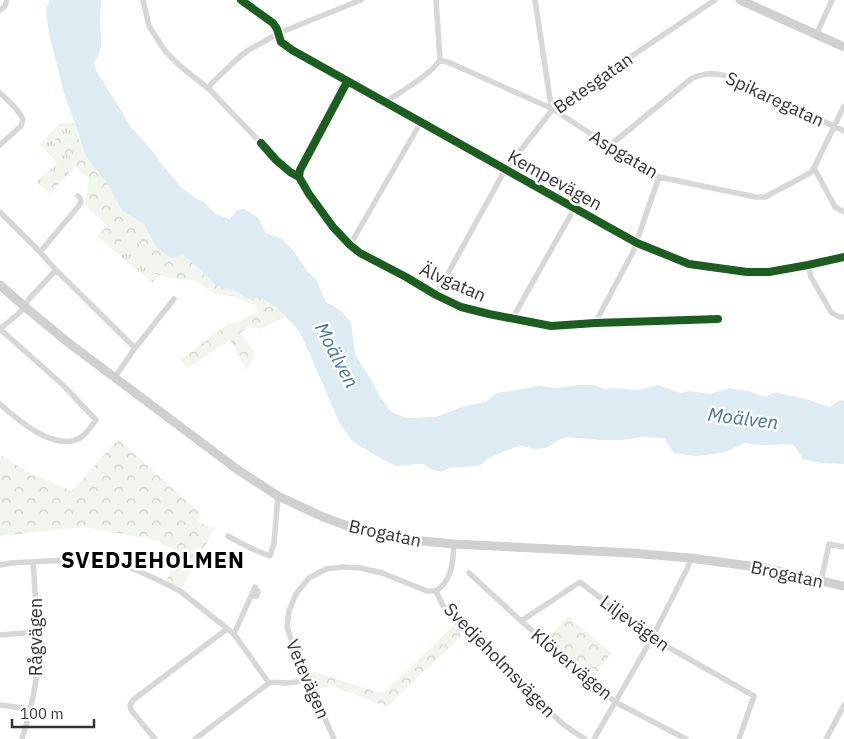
<svg xmlns="http://www.w3.org/2000/svg" width="844" height="739" viewBox="0 0 844 739" font-family="'IBM Plex Sans',sans-serif">
<defs>
<pattern id="grass-tufts" width="24" height="20" patternUnits="userSpaceOnUse" patternTransform="scale(1.25)"><rect width="24" height="20" fill="#f1f5ed"/><path d="M3 7l-1-3M5 7V3M7 7l1-3M15 17l-1-3M17 17v-4M19 17l1-3" fill="none" stroke="#cfd2cc"/></pattern>
<pattern id="forest-crowns" width="20" height="18" patternUnits="userSpaceOnUse" patternTransform="scale(1.25)"><rect width="20" height="18" fill="#f1f5ed"/><path d="M2 6a3 3 0 1 1 6 0M12 15a3 3 0 1 1 6 0" fill="none" stroke="#cfd2cc"/></pattern>
</defs>
<rect width="100%" height="100%" fill="#fff"/>
<path fill="url(#grass-tufts)" d="M60,123H75L78,136L58,137L75,162L60,178H54L42,187L36,182L57,163L40,144Z
M130,234L137,241L144,254L162,264L153,273L160,275L152,283L117,253L124,237Z"/>
<path fill="url(#forest-crowns)" d="M78,136L85,155L109,186L122,211L144,223L151,240L182,255L190,260L215,285L235,291L248,299L261,298L275,306L285,316L261,329L249,326L240,333L254,351L252,360L247,370L230,340L188,368L180,360L229,323C239,324 242,319 251,315C253,314 257,314 260,313L254,305L233,296L214,294L197,281L170,278L152,273L161,264L144,254L137,241L130,234L124,237L117,253L97,236L107,226L85,205L89,179L75,166L50,194L42,187L54,178H60L75,162L53,142L58,137Z
M118,439L201,514L197,522L215,528L180,591L165,583L180,553L155,540L84,527L0,536V455L28,472L72,491Z
M568,616L611,653L591,681L545,641Z
M453,626L462,635L387,707L331,685L315,690L309,677L315,672L383,694Z"/>
<path fill="#ddebf3" d="M50,0H101C101,7 100,14 100,20C100,37 105,48 94,63L96,70L131,127L155,154L163,166L182,188L196,199L203,201L216,214L230,219L237,210L245,209L258,218L266,233L282,239L292,249L308,272L316,279L326,302L340,310L351,322L355,354L374,385L380,397L391,412L407,418L436,417L465,406L486,402L497,393L540,386L556,388L579,385H593L606,389L614,388L639,390L657,385L681,393L689,391L710,394L729,388L749,391L765,397L775,392L809,400L830,407L840,400L844,401V464L820,463L803,459L793,444L759,445L744,443L730,450L721,453L696,456L674,453L664,438L642,437L622,440H601L567,437L559,440L546,448L535,449L522,446L515,447L489,458L481,465L460,468L451,467L441,472L431,469L424,464H419L396,466L380,458L353,442L339,422L311,357L299,331L275,306L261,298L248,299L235,291L215,285L190,260L182,255L172,258C155,248 151,240 144,223L122,211L109,186L85,155L75,123L65,97L49,34L46,8Z"/>
<g fill="none" stroke-linecap="round" stroke-linejoin="round">
<path stroke="#d7d7d7" stroke-width="5.5" d="M143,0L149,26L165,51L180,66L209,89L261,143
M241,0L273,23L277,29L281,42L292,50L637,243L689,264L747,272H769L808,265L844,257
M535,0L550,99L553,109
M0,10L5,6L7,0
M816,35L832,0
M440,60L450,63L553,109L609,146L659,177L756,197H765L810,173L814,168L844,106
M347,82L300,170L299,177L309,194L333,227L350,245L360,253L406,277L436,295L469,309L512,319L551,326L595,323L718,319
M209,89L211,84L236,60L247,51L279,33L361,0
M0,93C8,100 18,109 23,119L21,126L0,145
M384,103C400,92 429,76 440,60L436,0
M609,146L691,79C704,72 716,72 730,77L844,131
M814,168L833,203L835,207L844,212
M0,212L40,252L56,270L135,348
M350,245L421,122
M40,252L78,207L81,202L80,198L78,196
M808,265L811,277L831,312L839,317H844
M436,295L505,170L553,109L715,0
M512,319L574,209
M595,323L633,252L659,177
M0,329L18,314L25,307L28,300L56,270
M115,377L135,348L174,299
M0,404C18,420 54,452 80,438C87,434 91,426 96,420L63,385L0,329
M228,536C242,544 255,551 270,556L274,543L278,496
M454,544C453,563 452,580 436,591L442,604L450,615L496,662L564,725L585,739
M0,565L11,563L47,561L88,560L108,562L124,565L152,577L180,591L234,634L269,683C276,681 279,683 286,683C293,683 300,681 308,680
M469,573L521,621L615,702L686,739
M821,581L829,544L844,547
M521,621L580,582L652,638L754,696L739,739
M234,634L255,587L258,592L257,596H251
M0,635L36,632
M0,705L23,708L30,711
M22,739C31,710 39,678 38,647C37,619 35,590 33,562
M155,739L131,710L130,705L133,700L227,629
M195,739L269,683
M334,739L295,651L287,627L289,611L296,594L309,578L326,569L343,567L360,568L382,573L427,591H436
M594,739L652,638L688,567L690,558
M826,739L844,705"/>
<path stroke="#d0d0d0" stroke-width="9" d="M740,0L844,47
M0,285L25,307L70,344L238,470L278,496L323,517L356,529L392,538L454,544L631,553L690,558L765,568L844,586"/>
<g stroke="#fff" stroke-width="11">
<path id="cycleway" d="M241,0L273,23L277,29L281,42L292,50L637,243L689,264L747,272H769L808,265L844,257
M261,143L276,160L290,172L299,177L309,194L333,227L350,245L360,253L406,277L436,295L461,307L489,314L551,326L595,323L718,319
M299,177L300,170L347,82"/>
</g>
<use href="#cycleway" stroke="#1b5e20" stroke-width="8"/>
</g>
<g text-anchor="middle" dominant-baseline="central" stroke-width="5" stroke-linejoin="round" paint-order="stroke">
<g font-size="18" fill="#333" stroke="#fff">
<text transform="translate(593 83) rotate(-35)">Betesgatan</text>
<text transform="translate(775 99) rotate(25)">Spikaregatan</text>
<text transform="translate(624 154) rotate(31)">Aspgatan</text>
<text transform="translate(555 180) rotate(29)">Kempevägen</text>
<text transform="translate(453 282) rotate(24)">Älvgatan</text>
<text transform="translate(385 533) rotate(12)">Brogatan</text>
<text transform="translate(787 574) rotate(12)">Brogatan</text>
<text transform="translate(635 623) rotate(36)">Liljevägen</text>
<text transform="translate(35 637) rotate(-90)">Rågvägen</text>
<text transform="translate(500 660) rotate(46)">Svedjeholmsvägen</text>
<text transform="translate(572 664) rotate(40)">Klövervägen</text>
<text transform="translate(308 679) rotate(67)">Vetevägen</text>
</g>
<g font-size="19" font-style="italic" fill="#3f7597" stroke="#fff">
<text transform="translate(337 355) rotate(62)">Moälven</text>
<text transform="translate(743 418) rotate(7)">Moälven</text>
</g>
<g font-size="22" font-weight="bold" letter-spacing="1" fill="#000" stroke="#fff">
<text x="153" y="559">SVEDJEHOLMEN</text>
</g>
</g>
<path d="M12 719v8h82v-8" fill="none" stroke="#333333" stroke-width="2.5"/>
<text x="20" y="719" font-size="15" fill="#333333" stroke="#ffffff" stroke-width="4" paint-order="stroke">100 m</text>
</svg>
